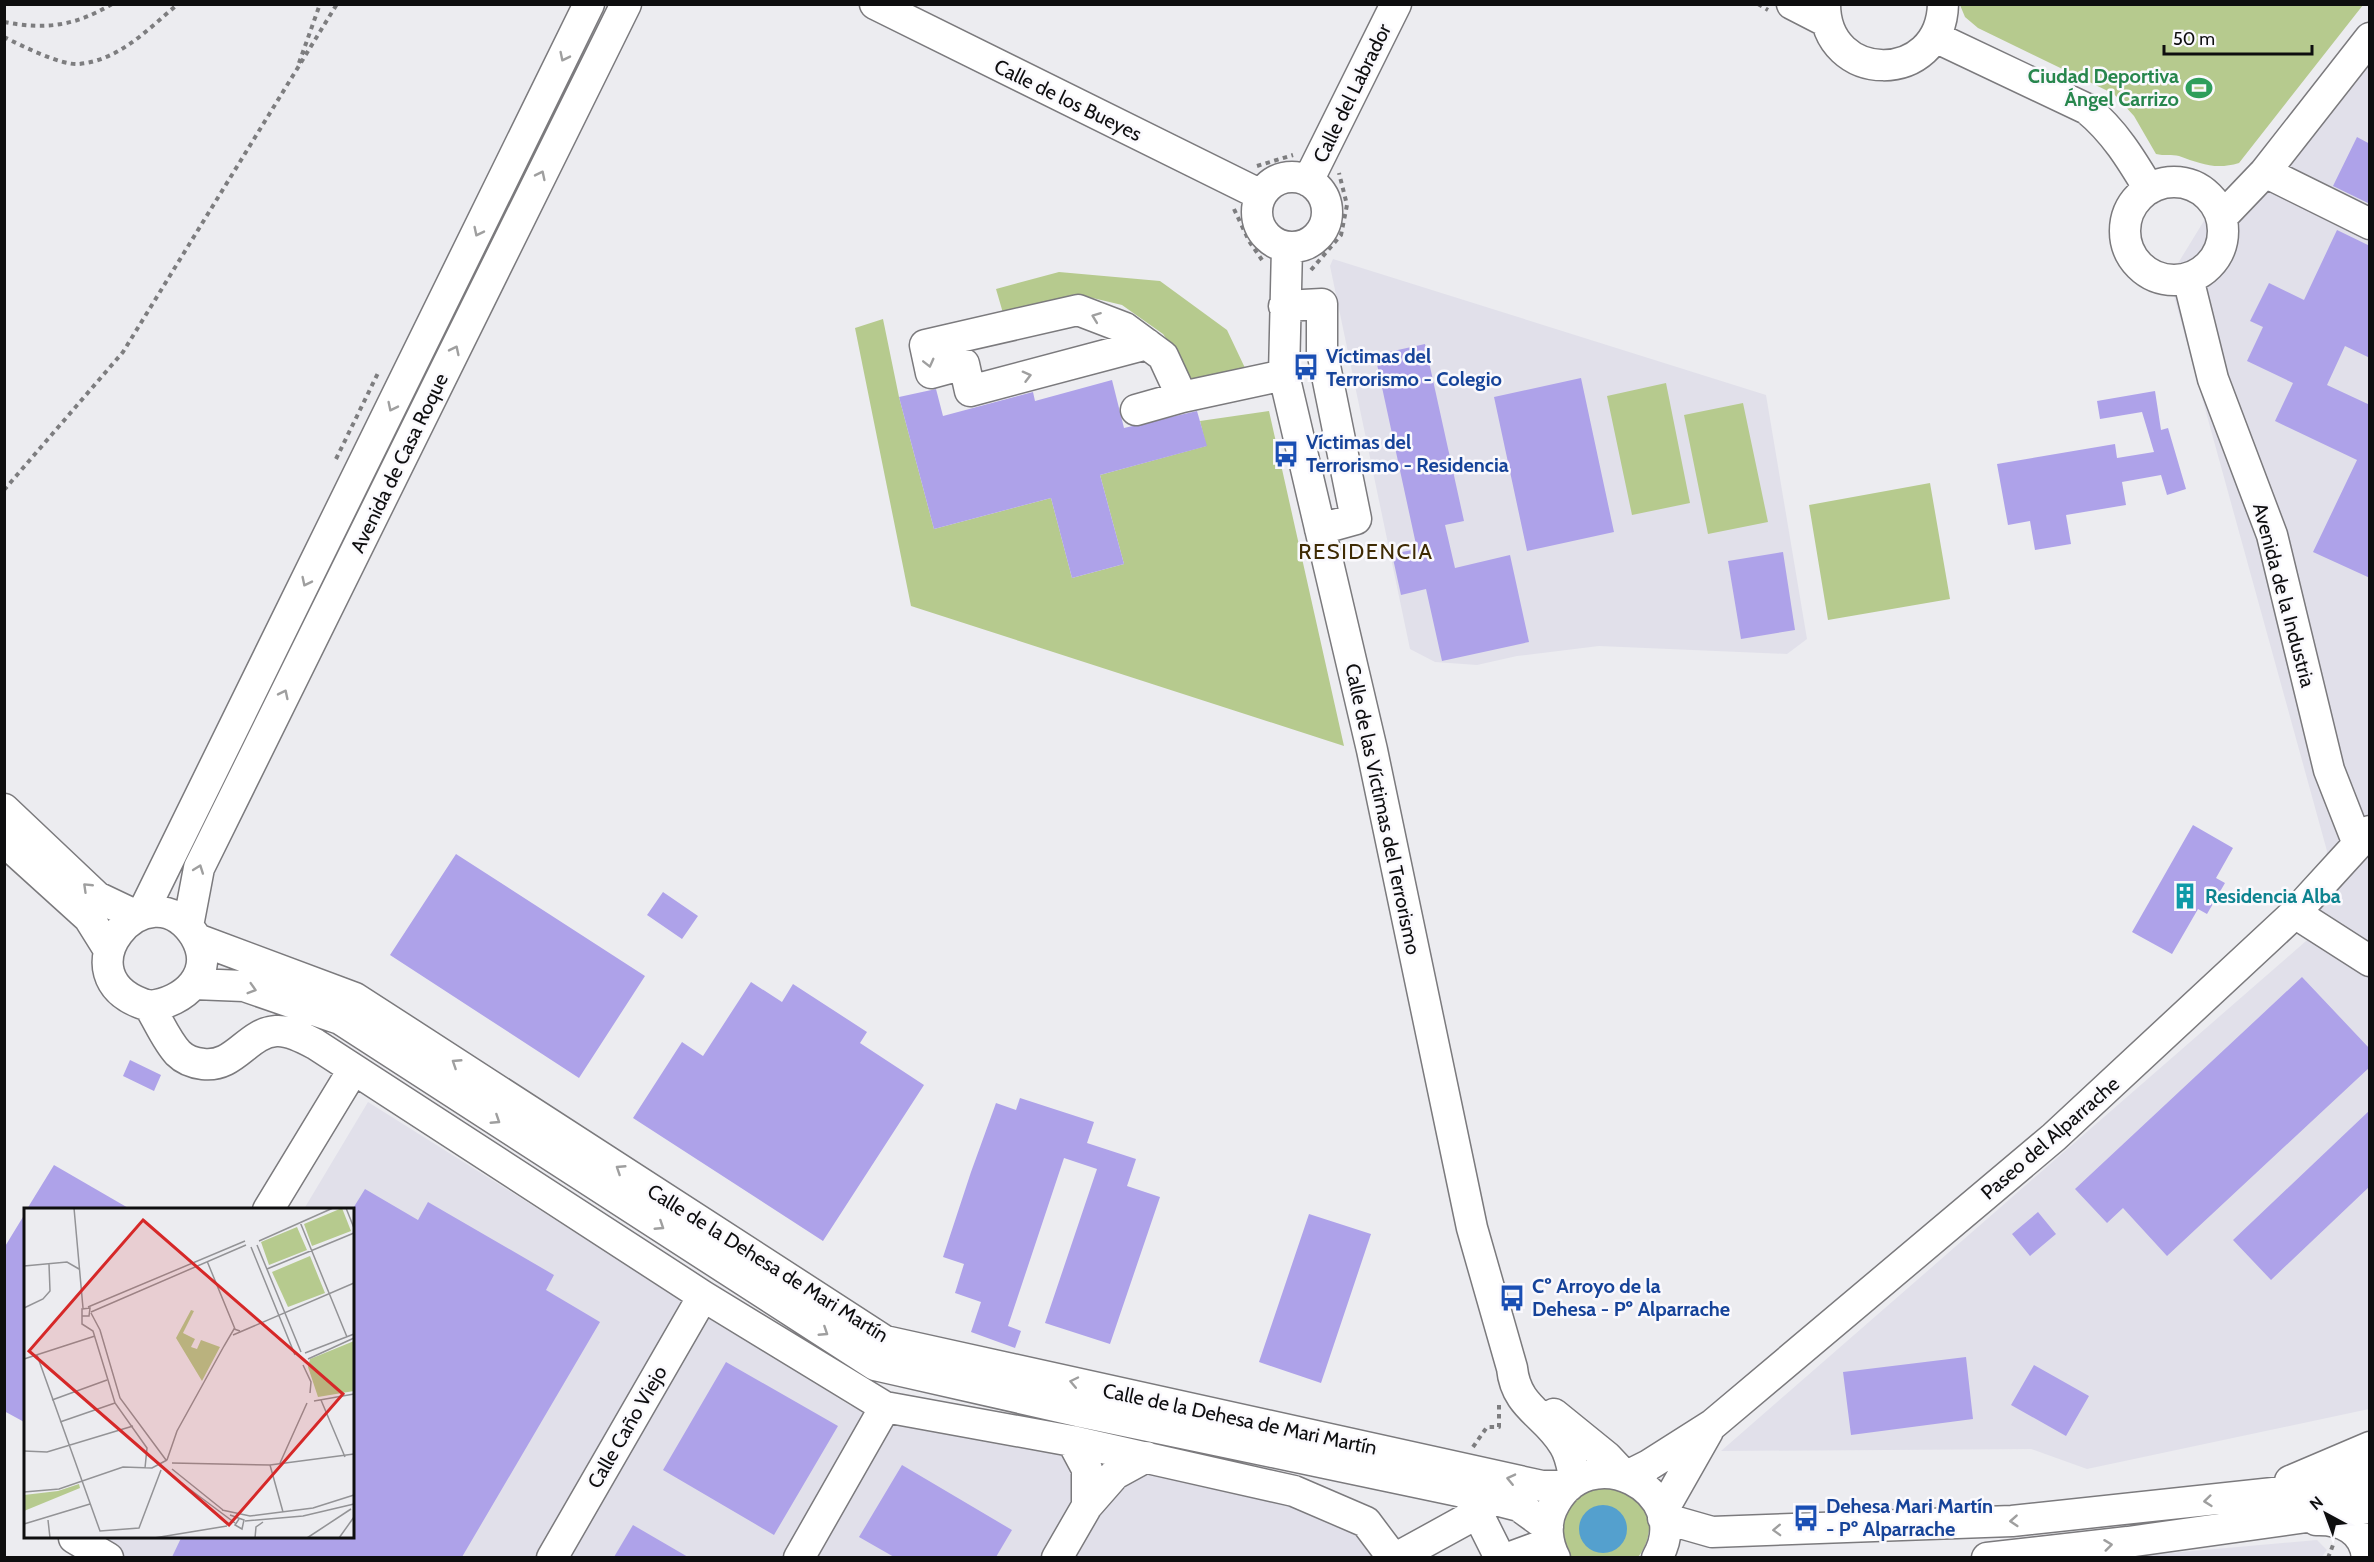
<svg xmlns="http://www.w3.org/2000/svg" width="2374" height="1562" viewBox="0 0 2374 1562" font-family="Cabin,sans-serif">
<rect width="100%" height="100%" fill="#ececf0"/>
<path fill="#e1e0ea" d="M2369,32V1409L2087,1469L2031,1449L1721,1451L2314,934L2327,851L2169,278L2213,206Z
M1333,259L1766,395L1807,639L1787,654L1599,646L1517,656L1477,665L1435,662L1410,649L1330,266Z
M368,1102L851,1406L1312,1502L1415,1558H96L109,1537L352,1536V1210L304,1209Z
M2317,1540L2327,1550L2321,1558H2114Z"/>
<path fill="#b6ca8e" d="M1960,5V4L2363,5L2239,163C2216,170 2201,164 2179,156C2172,154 2164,156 2156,154L2134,116L2114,94L1978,28L1965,17Z
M1059,272L1160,281L1227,330L1245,368L1189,382L1184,363L1163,334L1122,305L1076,294L1003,313L996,289Z
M883,319L899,397L934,529L1051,498L1072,578L1124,564L1100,475L1206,446L1200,421L1269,411L1344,746L911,606L855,328Z
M1666,383L1690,503L1632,515L1607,396Z
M1743,403L1768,522L1708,534L1684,415Z
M1930,483L1950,599L1828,620L1809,505Z
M1589,1487H1620C1627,1493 1637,1499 1643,1506C1654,1521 1649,1544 1638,1557H1571C1565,1550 1564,1545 1563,1535C1559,1508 1570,1503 1589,1487Z"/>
<path fill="#54a0ce" d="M1579 1529a24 24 0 1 1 48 0a24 24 0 1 1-48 0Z"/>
<path fill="#aea2e9" d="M2357,137L2370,144V204L2333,186Z
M2337,230L2370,246V358L2345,346L2327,385L2370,405V578L2313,552L2357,460L2275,421L2293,383L2247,361L2263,327L2250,321L2269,283L2304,300Z
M1425,344L1464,521L1445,525L1455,568L1510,555L1529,642L1442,661L1426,589L1401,595L1392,554L1417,549L1375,355Z
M1581,378L1614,532L1527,551L1494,397Z
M1112,380L1124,428L1197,411L1207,446L1100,475L1124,564L1072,578L1051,498L934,529L899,397L936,389L943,416L1033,392L1035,401Z
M2155,391L2161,430L2168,428L2186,489L2167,495L2161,475L2122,482L2126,505L2066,515L2071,544L2035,550L2030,521L2008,525L1997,464L2115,444L2117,458L2154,452L2142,412L2100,419L2097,401Z
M1783,552L1795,630L1741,639L1728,561Z
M2193,825L2233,848L2216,878L2225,883L2207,914L2198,909L2172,954L2132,932Z
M456,854L645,976L579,1078L390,955Z
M663,892L698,916L682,939L647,915Z
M2302,977L2370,1049V1067L2167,1256L2123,1208L2107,1223L2075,1189Z
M751,982L782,1002L793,984L867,1032L860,1043L924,1085L823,1241L633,1118L682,1042L703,1056Z
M130,1060L161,1075L154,1091L123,1076Z
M1020,1098L1094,1122L1087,1143L1136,1159L1127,1186L1160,1197L1110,1344L1045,1323L1097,1169L1064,1158L1008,1326L1021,1331L1015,1348L971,1332L981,1302L955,1293L964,1264L943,1257L971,1172L996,1103L1016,1110Z
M2370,1110V1186L2271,1280L2233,1240Z
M54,1165L130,1209H27Z
M365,1189L418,1220L428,1202L554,1275L546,1290L600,1322L462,1557H172L182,1536H352V1210Z
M26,1212V1423L4,1411V1248Z
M2038,1212L2056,1234L2030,1256L2012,1234Z
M1309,1214L1371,1234L1321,1383L1259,1362Z
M1966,1357L1973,1419L1851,1435L1843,1372Z
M726,1362L838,1426L774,1535L663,1470Z
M2034,1365L2089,1396L2066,1436L2011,1405Z
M902,1465L1012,1530L996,1557H894L859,1537Z
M633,1525L688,1557H614Z"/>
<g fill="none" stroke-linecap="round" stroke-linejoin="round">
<g stroke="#7b7a7d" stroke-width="33">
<path id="minor" d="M875,4L1261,195
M1792,4L1827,22
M1825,4C1825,85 1941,86 1943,4
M1935,37L2087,109C2114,131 2131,159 2149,189
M2265,172L2370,224
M1257 212a35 35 0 1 1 70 0a35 35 0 1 1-70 0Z
M1308,181L1396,4
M2125 231a49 49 0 1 1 98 0a49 49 0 1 1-98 0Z
M2222,217L2265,172L2370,38
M1287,247L1284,375L1372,750L1472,1228L1512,1368C1516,1408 1546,1414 1564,1445C1571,1456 1572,1468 1575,1481
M2188,278L2213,379L2272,535L2329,770L2358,844
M1284,306L1322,304V351L1356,519L1320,529
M1147,344L970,391L964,364L931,373L925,345L1078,310L1125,328L1163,356L1182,397
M1136,410L1182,397L1284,375
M4,809L97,897L137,916
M4,841L89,918L109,950
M2295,913L2370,961
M142,914L589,4
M188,926L199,868L626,4
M197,939L355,998L885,1341L1542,1486H1569
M194,984L244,986L340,1019L875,1365L1082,1412L1468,1493L1519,1506L1548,1527
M149,1006C184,1003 217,973 195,936C148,862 53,978 149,1006C158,1020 166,1040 178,1053C185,1060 194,1063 203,1064C235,1068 247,1033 276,1031C289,1030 304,1038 315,1044L703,1296L885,1407L1072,1441L1294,1491L1366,1522L1393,1558
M268,1210L353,1070
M1554,1414L1607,1457L1623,1474
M1072,1441L1087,1469V1506
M1627,1476L1649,1465L1712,1425L2054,1137L2295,913L2370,831
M2290,1481L2370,1447
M1469,1496L1500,1558
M1662,1512L1708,1431
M1663,1518L1712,1532L2012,1521L2356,1484L2370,1479
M2316,1520C2341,1519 2365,1530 2367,1558
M74,1538L108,1558
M552,1558L703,1296
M799,1558L885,1407
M1057,1558L1087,1506L1115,1474L1146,1457
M1396,1558L1476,1514
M1508,1558L1549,1543
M1555,1558C1547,1543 1545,1524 1552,1509C1587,1433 1696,1491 1657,1558
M1987,1558L2128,1542L2370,1508"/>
</g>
<path stroke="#7d7d7f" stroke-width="4" stroke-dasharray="4.5 4.5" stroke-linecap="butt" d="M1758,4L1768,10
M4,22C46,30 75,26 112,4
M4,37C20,45 62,66 79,64C120,60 148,29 178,4
M299,63L320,4
M1257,166L1293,155
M1234,209L1249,241L1262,260
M1311,270L1341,235L1347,205L1339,173
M336,459L379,371
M4,490L123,352L337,4
M1473,1447L1487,1427H1499V1405
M2328,1558L2333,1545"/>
<use href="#minor" stroke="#fff" stroke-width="30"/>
</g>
<defs><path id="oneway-chevron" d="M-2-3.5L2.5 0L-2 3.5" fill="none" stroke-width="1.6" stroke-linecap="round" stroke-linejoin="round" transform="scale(1.5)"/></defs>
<g stroke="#9f9f9f">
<use href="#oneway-chevron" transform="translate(564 57) rotate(116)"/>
<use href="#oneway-chevron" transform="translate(541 175) rotate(-64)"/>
<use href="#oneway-chevron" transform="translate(478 232) rotate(116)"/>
<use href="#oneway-chevron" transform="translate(1096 317) rotate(-159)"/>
<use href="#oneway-chevron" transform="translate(455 350) rotate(-64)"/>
<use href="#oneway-chevron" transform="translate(929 363) rotate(76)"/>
<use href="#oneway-chevron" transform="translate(1027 376) rotate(-15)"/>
<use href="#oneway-chevron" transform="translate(392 407) rotate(116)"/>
<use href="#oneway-chevron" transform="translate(306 582) rotate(116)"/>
<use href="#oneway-chevron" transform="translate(284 694) rotate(-64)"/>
<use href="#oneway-chevron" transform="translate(199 869) rotate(-70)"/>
<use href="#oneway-chevron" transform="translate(87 887) rotate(-136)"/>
<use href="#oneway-chevron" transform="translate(252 989) rotate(17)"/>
<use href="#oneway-chevron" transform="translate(456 1063) rotate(-147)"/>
<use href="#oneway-chevron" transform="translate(496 1120) rotate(33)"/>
<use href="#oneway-chevron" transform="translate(620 1169) rotate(-147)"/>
<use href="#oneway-chevron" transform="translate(660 1226) rotate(33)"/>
<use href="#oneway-chevron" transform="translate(824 1332) rotate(33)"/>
<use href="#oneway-chevron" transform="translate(1074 1382) rotate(-168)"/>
<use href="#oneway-chevron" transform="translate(1511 1479) rotate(-167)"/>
<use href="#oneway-chevron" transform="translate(2208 1501) rotate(174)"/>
<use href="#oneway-chevron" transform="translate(2014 1521) rotate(176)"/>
<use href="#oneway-chevron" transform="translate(1777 1530) rotate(178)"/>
<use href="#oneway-chevron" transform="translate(2108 1545) rotate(-7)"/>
</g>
<defs>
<g id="stadium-bare" transform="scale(2.07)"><path d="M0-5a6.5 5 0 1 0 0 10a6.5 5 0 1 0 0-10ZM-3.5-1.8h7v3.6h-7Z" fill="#2e9e5b" stroke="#faf9fd" stroke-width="2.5" paint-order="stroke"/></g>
<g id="bus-bare" transform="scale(2.07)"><path d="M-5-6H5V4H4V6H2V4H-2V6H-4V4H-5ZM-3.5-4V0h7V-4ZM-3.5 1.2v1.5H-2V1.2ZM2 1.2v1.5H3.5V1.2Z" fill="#1a4fb4" stroke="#faf9fd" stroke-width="2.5" paint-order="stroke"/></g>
<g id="building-bare" transform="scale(2.07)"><path d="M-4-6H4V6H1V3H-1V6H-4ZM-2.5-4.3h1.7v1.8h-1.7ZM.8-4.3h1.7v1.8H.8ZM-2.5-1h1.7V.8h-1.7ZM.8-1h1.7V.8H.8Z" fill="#0f9aa8" stroke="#faf9fd" stroke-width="2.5" paint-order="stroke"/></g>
</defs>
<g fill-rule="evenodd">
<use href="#stadium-bare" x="2199" y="88"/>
<use href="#bus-bare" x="1306" y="367"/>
<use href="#bus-bare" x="1286" y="454"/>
<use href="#building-bare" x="2185" y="896"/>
<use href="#bus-bare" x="1512" y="1298"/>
<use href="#bus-bare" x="1806" y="1518"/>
</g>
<g text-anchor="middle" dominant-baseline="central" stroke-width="5" stroke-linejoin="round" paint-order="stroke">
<g font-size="20" font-weight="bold" fill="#27864d" stroke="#faf9fd" text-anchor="end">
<text x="2179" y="76">Ciudad Deportiva<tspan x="2179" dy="23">Ángel Carrizo</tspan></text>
</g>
<g font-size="20" fill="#0e0e0f" stroke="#faf9fd">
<text transform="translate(1352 93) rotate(-64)">Calle del Labrador</text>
<text transform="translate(1068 100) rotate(26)">Calle de los Bueyes</text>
<text transform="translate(399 463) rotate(-64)">Avenida de Casa Roque</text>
<text transform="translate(2284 595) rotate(75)">Avenida de la Industria</text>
<text transform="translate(1383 809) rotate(78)">Calle de las Víctimas del Terrorismo</text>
<text transform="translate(2050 1138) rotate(-41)">Paseo del Alparrache</text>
<text transform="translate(768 1263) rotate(32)">Calle de la Dehesa de Mari Martín</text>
<text transform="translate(1240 1419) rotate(12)">Calle de la Dehesa de Mari Martín</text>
<text transform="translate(627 1427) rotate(-60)">Calle Caño Viejo</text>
</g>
<g font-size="20" font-weight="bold" fill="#164399" stroke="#faf9fd" text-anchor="start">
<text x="1326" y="356">Víctimas del<tspan x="1326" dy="23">Terrorismo - Colegio</tspan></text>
<text x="1306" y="442">Víctimas del<tspan x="1306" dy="23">Terrorismo - Residencia</tspan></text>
<text x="1532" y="1286">Cº Arroyo de la<tspan x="1532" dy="23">Dehesa - Pº Alparrache</tspan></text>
<text x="1826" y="1506">Dehesa Mari Martín<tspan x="1826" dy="23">- Pº Alparrache</tspan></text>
</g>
<g font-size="20" font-weight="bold" fill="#0d838f" stroke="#faf9fd" text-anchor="start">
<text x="2205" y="896">Residencia Alba</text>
</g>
<g font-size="22" letter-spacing="1.5" fill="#3e2a03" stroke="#faf9fd">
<text x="1366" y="551">RESIDENCIA</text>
</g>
</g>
<g transform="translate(24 1208)">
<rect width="330" height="330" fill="#ececf0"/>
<path d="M318,0L327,23L288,38L280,16ZM273,19L283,42L245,57L237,34ZM286,48L301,85L264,99L248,64ZM167,102L170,103L159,125L171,131L167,139L173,141L177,132L196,139L178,173L152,130ZM330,133V183L294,189L284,159L286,151ZM55,276L56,280L0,303V287L34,283Z" fill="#b6ca8e"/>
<path fill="none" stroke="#939396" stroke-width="1.5" d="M50,0L59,100M322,0L330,20M276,14L323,129M235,33L309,0M233,37L277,144M227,39L271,147M183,53L211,121M0,58L43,54L55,61M243,61L330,25M64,99L221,33M0,100L19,91L26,83L25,56M67,104L222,37M67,105L76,122L96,190L142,252M58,108H65L66,100L58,101V116L69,123L91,195L123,240L121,260M209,127L330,75M281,145L330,126M13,147L76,323L115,320L137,262M0,151L71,128M284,151L330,130M279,157L287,174L286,185M28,192L83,172M297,192L321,249M290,193L330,186M36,214L91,195M0,243L23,244L109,218M143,252L153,223L200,138L210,121L216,123M148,255L246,257L330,246M256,255L283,195M246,257L259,304M148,261L199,302M144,265L211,315M0,284L35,281L99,259L128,260L143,252M198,302L226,308L289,300L330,287M206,307L220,312L218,321L211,317L215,311M24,312L26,330M221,313L279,308L330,296M0,316L66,296M130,330L203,318M231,330L232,319L239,314M283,330L327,301M315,330L330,309"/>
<path fill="#d62828" fill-opacity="0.15" stroke="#d62828" stroke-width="3" d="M119,12L319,186L205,317L5,143Z"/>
<rect width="330" height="330" fill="none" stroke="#0e0e0f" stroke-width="3"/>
</g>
<rect width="2374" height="1562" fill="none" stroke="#0e0e0f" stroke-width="12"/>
<g transform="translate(2326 1514) rotate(319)" stroke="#faf9fd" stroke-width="4.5" paint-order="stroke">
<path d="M0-4.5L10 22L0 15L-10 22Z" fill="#0e0e0f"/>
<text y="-9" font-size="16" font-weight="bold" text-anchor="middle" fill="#0e0e0f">N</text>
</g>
<path d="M2164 45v9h148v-9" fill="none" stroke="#0e0e0f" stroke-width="3"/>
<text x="2173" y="45" font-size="18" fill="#0e0e0f" stroke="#faf9fd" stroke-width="4.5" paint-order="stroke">50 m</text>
</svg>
